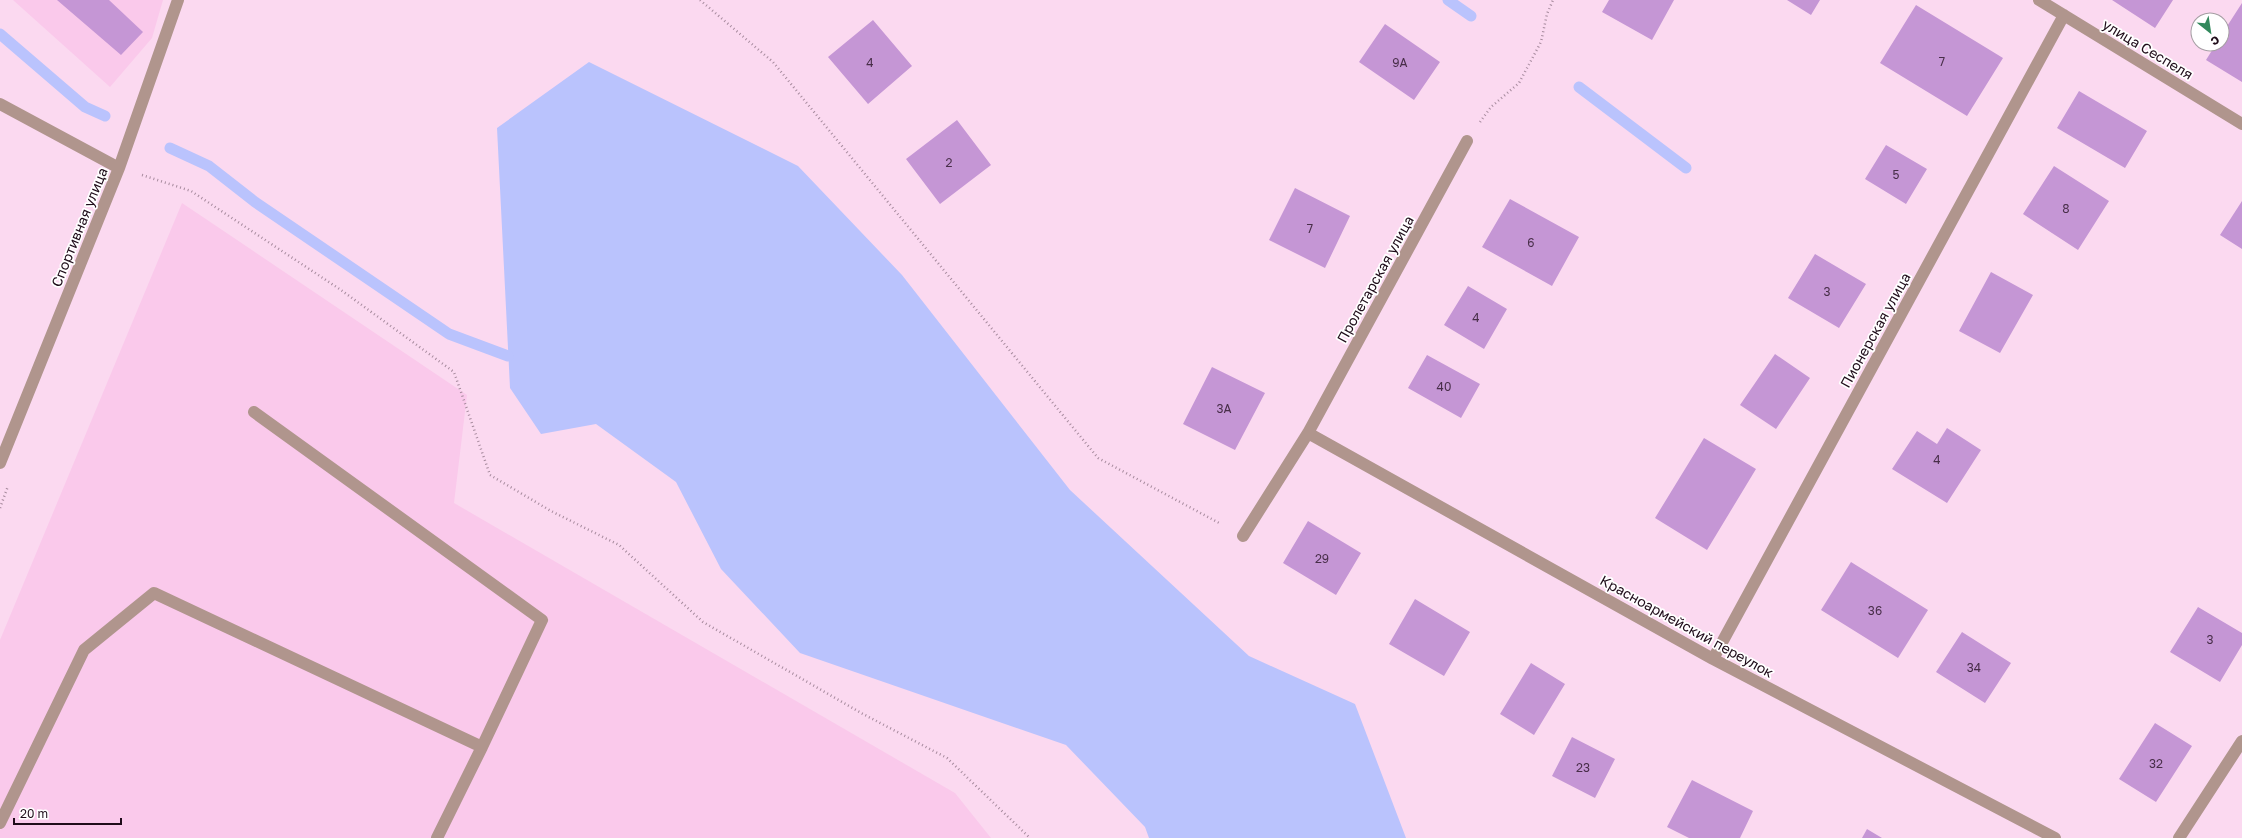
<svg xmlns="http://www.w3.org/2000/svg" width="2242" height="838" viewBox="0 0 2242 838" font-family="'Golos Text',sans-serif">
<rect width="100%" height="100%" fill="#fbd9f0"/>
<path fill="#fac9eb" d="M13,0H163L152,38L110,87Z
M182,203L467,395L454,503L955,793L991,838H0V640Z"/>
<path fill="#bac3fd" d="M589,62L798,166L902,275L1070,490L1249,656L1355,704L1406,838H1149L1145,827L1066,745L800,653L721,569L676,482L596,424L541,434L510,388L497,128Z"/>
<g fill="none" stroke-linecap="round" stroke-linejoin="round">
<path stroke="#bac3fd" stroke-width="11" d="M1448,0L1471,16
M0,34L85,107L105,116
M1579,87L1686,168
M170,148L209,166L255,202L449,334L508,356"/>
</g>
<path fill="#c596d5" d="M57,0H109L143,32L121,55Z
M1609,0H1674L1652,40L1602,12Z
M1787,0H1820L1811,15Z
M2112,0H2173L2155,28Z
M2242,3V82L2206,60L2216,44H2222V34Z
M1916,5L2003,58L1967,116L1880,63Z
M873,20L912,66L868,104L828,57Z
M1385,24L1440,62L1414,100L1359,62Z
M2079,91L2147,131L2125,168L2057,128Z
M957,120L991,165L940,204L906,159Z
M1886,145L1927,169L1906,204L1865,179Z
M2054,166L2109,201L2078,250L2023,214Z
M1295,188L1350,216L1325,268L1269,240Z
M1510,199L1579,237L1552,286L1482,247Z
M2242,201V249L2220,235Z
M1815,254L1866,284L1839,328L1788,298Z
M1991,272L2033,295L2000,353L1959,331Z
M1468,286L1507,309L1484,349L1444,325Z
M1775,354L1810,378L1776,429L1740,405Z
M1427,355L1480,384L1461,418L1408,388Z
M1212,367L1265,393L1235,450L1183,424Z
M1947,428L1981,450L1947,503L1892,469L1917,431L1937,444Z
M1704,438L1756,469L1707,550L1655,518Z
M1308,521L1361,553L1336,595L1283,563Z
M1851,562L1928,610L1898,658L1821,610Z
M1415,599L1470,632L1444,676L1389,644Z
M2198,607L2242,633V645L2220,682L2170,652Z
M1962,632L2011,663L1985,703L1936,672Z
M1531,663L1565,684L1534,735L1500,714Z
M2155,723L2192,746L2156,802L2119,779Z
M1572,737L1615,759L1595,798L1552,776Z
M1692,780L1753,811L1740,838H1689L1667,827Z
M1867,829L1882,838H1862Z"/>
<g fill="none" stroke-linecap="round" stroke-linejoin="round">
<path stroke="#a78b9e" stroke-width="2.5" stroke-dasharray="1 3" stroke-linecap="butt" d="M700,0L773,62L1098,458L1221,524
M1480,122L1491,107L1519,83L1541,42L1547,14L1553,0
M142,175L191,191L341,290L454,372L490,475L551,511L619,545L703,622L863,714L947,758L1030,838
M0,508L8,486"/>
<path stroke="#b0958d" stroke-width="12" d="M2039,0L2242,124
M0,104L119,168
M254,412L542,620L482,747
M1308,433L1713,659L2055,838
M0,463L119,168L178,0
M1243,536L1308,433L1467,141
M1713,659L2064,15
M0,823L84,650L154,593L482,747L437,838
M2179,838L2242,741"/>
</g>
<g text-anchor="middle" dominant-baseline="central" stroke-width="3.5" stroke-linejoin="round" paint-order="stroke">
<g font-size="12" fill="#482e49">
<text x="1942" y="61">7</text>
<text x="870" y="62">4</text>
<text x="1400" y="62">9А</text>
<text x="949" y="162">2</text>
<text x="1896" y="174">5</text>
<text x="2066" y="208">8</text>
<text x="1310" y="228">7</text>
<text x="1531" y="242">6</text>
<text x="1827" y="291">3</text>
<text x="1476" y="317">4</text>
<text x="1444" y="386">40</text>
<text x="1224" y="408">3А</text>
<text x="1937" y="459">4</text>
<text x="1322" y="558">29</text>
<text x="1875" y="610">36</text>
<text x="2210" y="639">3</text>
<text x="1974" y="667">34</text>
<text x="2156" y="763">32</text>
<text x="1583" y="767">23</text>
</g>
<g font-size="14" fill="#1f0c1a" stroke="#fff">
<text transform="translate(2148 49) rotate(31)">улица Сеспеля</text>
<text transform="translate(79 227) rotate(-68)">Спортивная улица</text>
<text transform="translate(1375 279) rotate(-61)">Пролетарская улица</text>
<text transform="translate(1875 330) rotate(-61)">Пионерская улица</text>
<text transform="translate(1687 626) rotate(29)">Красноармейский переулок</text>
</g>
</g>
<g transform="translate(2210 32) rotate(150)"><circle r="19" fill="#ffffff" stroke="#a59ea3"/>
<path d="M0-3L7 15L0 10L-7 15Z" fill="#32885c"/>
<text y="-6" font-size="11" font-weight="bold" text-anchor="middle" fill="#1f0c1a">С</text>
</g>
<path d="M14 818v6h107v-6" fill="none" stroke="#1f0c1a" stroke-width="2"/>
<text x="20" y="818" font-size="12" fill="#1f0c1a" stroke="#ffffff" stroke-width="3" paint-order="stroke">20 m</text>
</svg>
